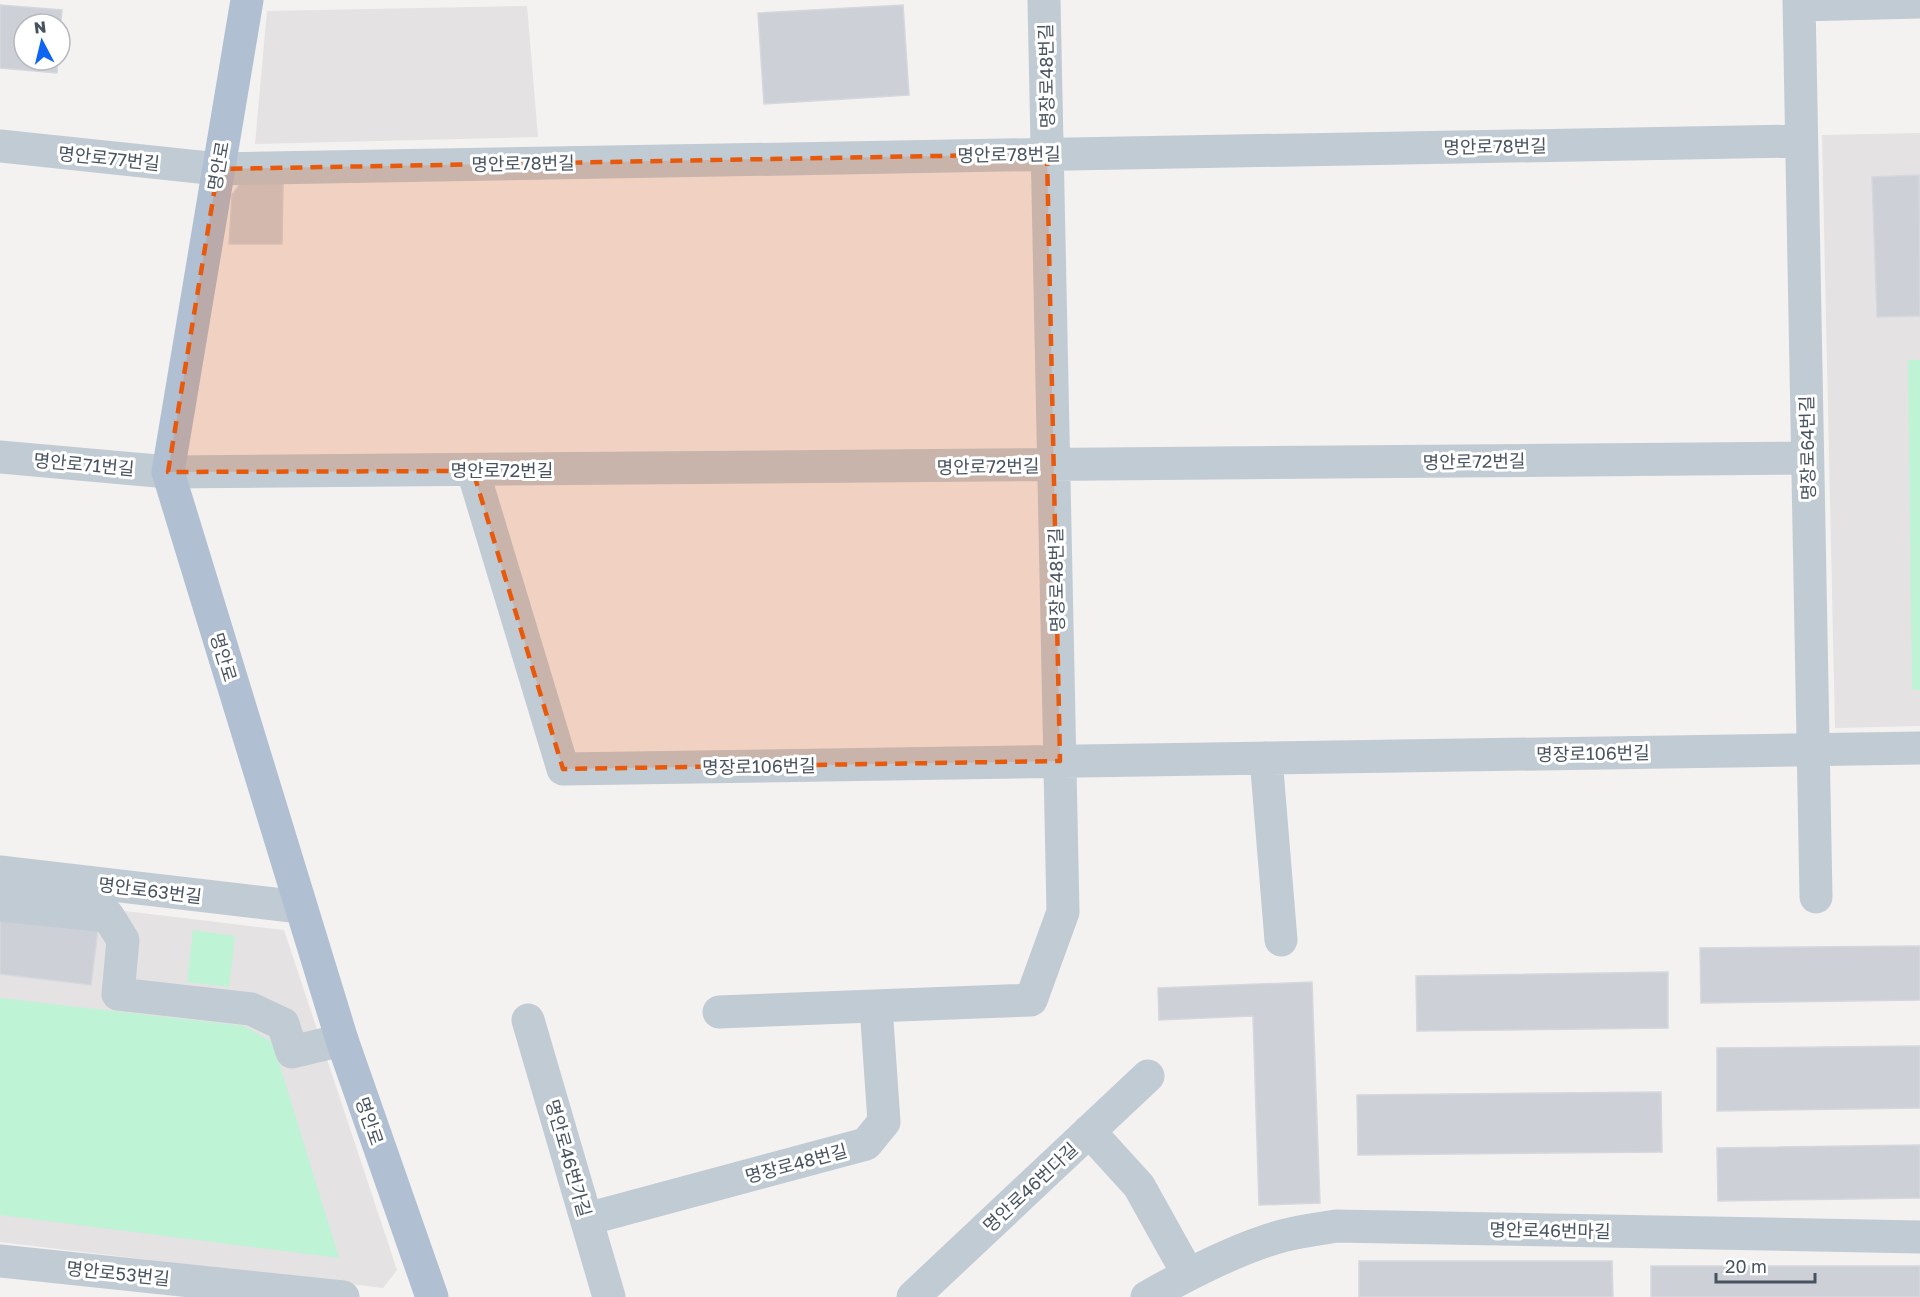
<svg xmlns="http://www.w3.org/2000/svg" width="1920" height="1297" viewBox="0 0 1920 1297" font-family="'Golos Text','Noto Sans KR',sans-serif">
<rect width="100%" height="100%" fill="#f4f1f1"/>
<path fill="#e5e2e3" d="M527,6L538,137L255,144L267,11Z
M1920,133V726L1835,728L1822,135Z
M0,896L284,930L397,1270L383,1288L0,1242Z"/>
<path fill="#bef3d5" d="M1908,360H1920V690H1912Z
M193,930L235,936L229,987L187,982Z
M0,998L244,1026L273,1043L339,1258L0,1215Z"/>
<path fill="#cdd0d6" stroke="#d5d7dd" stroke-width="1.5" d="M0,5L62,10L60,29V24H24V60H58L57,73L0,68Z
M903,5L909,95L764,104L758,13Z
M1919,175L1920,316L1877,317L1872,177Z
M283,183L282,244H229L232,195L240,184Z
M0,909L99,921L91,985L0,974Z
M1920,946V1000L1701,1003L1700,948Z
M1668,972V1028L1417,1031L1416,976Z
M1312,982L1320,1203L1259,1205L1253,1016L1159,1020L1158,988Z
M1920,1046V1108L1717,1111V1048Z
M1661,1092L1662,1152L1358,1155L1357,1095Z
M1920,1145V1198L1718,1201L1717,1148Z
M1359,1261H1612L1613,1297H1359Z
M1651,1266H1920V1297H1651Z"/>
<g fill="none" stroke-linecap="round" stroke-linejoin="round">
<path stroke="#c1cbd3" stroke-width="33" d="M1799,0L1816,897
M1799,5L1920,2
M0,146L218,169L1801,141
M0,457L168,472L1807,458
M473,471L563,769L1920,748
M1266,758L1281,940
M0,872L300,907
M0,905L108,916L123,940L118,994L251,1009L283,1024L292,1052L342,1040
M719,1012L1031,1000L1063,912L1044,0
M528,1020L609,1297
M1089,1131L1139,1186L1188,1274
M587,1219L866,1144L884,1122L876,1006
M0,1261L343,1297
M913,1297L1148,1076
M1147,1297C1186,1275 1242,1246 1286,1235C1302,1231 1319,1229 1336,1226L1920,1237"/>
<path stroke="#b0bfd1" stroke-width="33" d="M247,0L168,472L342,1040L432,1297"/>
</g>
<path fill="#e8590c" fill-opacity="0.2" stroke="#e8590c" stroke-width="4.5" stroke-dasharray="12 8" stroke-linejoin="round" d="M1047,154L1060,761L563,769L473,471L168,472L218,169Z"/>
<g text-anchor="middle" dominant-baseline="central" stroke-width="6" stroke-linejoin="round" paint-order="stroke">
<g font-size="18" fill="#485360" stroke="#fff">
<text transform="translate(1046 76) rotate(-91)">명장로48번길</text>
<text transform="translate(1495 146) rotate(-1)">명안로78번길</text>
<text transform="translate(1009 154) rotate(-1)">명안로78번길</text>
<text transform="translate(109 158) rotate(6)">명안로77번길</text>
<text transform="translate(523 163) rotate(-1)">명안로78번길</text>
<text transform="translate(218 166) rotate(-80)">명안로</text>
<text transform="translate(1807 448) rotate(-91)">명장로64번길</text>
<text transform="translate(1474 461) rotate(-1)">명안로72번길</text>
<text transform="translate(84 464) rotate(5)">명안로71번길</text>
<text transform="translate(988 466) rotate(-1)">명안로72번길</text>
<text x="502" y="470">명안로72번길</text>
<text transform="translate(1056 580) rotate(-91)">명장로48번길</text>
<text transform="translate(224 657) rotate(73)">명안로</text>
<text transform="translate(1593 753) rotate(-1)">명장로106번길</text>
<text transform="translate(759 766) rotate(-1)">명장로106번길</text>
<text transform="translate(150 890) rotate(7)">명안로63번길</text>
<text transform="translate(370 1121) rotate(71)">명안로</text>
<text transform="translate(569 1158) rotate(74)">명안로46번가길</text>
<text transform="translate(796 1163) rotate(-15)">명장로48번길</text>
<text transform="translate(1030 1187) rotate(-43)">명안로46번다길</text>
<text transform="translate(1550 1230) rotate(1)">명안로46번마길</text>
<text transform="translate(118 1273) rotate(6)">명안로53번길</text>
</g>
</g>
<g transform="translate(42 42) rotate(353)"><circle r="28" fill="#ffffff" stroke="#b6babf" stroke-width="1.5"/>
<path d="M0-4.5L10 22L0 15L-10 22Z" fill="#0e65f1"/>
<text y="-9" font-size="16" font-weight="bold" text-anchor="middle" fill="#485360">N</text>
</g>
<path d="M1716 1273v9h99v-9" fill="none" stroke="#485360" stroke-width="3"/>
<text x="1725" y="1273" font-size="18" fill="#485360" stroke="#ffffff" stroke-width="4.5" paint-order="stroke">20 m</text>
</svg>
